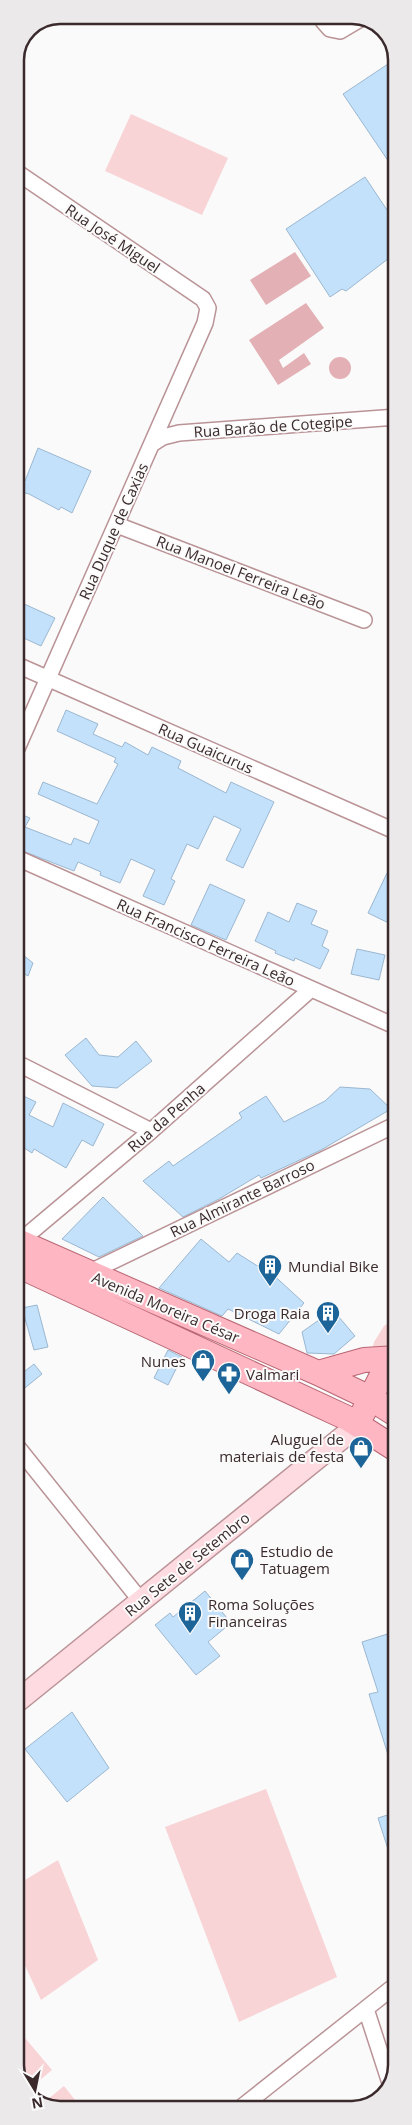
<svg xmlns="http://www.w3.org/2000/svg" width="412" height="2125" viewBox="0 0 412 2125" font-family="'Open Sans',sans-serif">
<rect width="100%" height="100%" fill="#fafafa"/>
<path fill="#f8d4d7" d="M131,114L228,158L202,215L105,171Z
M397,1317V1402L381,1392L370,1358L374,1342L384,1326Z
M266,1789L337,1977L239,2022L165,1827Z
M58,1860L98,1960L41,2000L15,1944V1886Z
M15,2026L52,2070L34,2085L15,2063Z
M64,2086L79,2105C68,2114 54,2109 42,2104Z"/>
<path fill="#e3b0b5" d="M295,252L311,276L266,305L250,280Z
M306,303L324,328L279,360L283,368L304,353L311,364L278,385L249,340Z
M329 368a11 11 0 1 1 22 0a11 11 0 1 1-22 0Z"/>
<path fill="#c3e1fb" stroke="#9bb7d0" d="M397,58V174L343,94Z
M365,177L397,225V252L346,291L342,289L330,297L286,229Z
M38,448L91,471L72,513L61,507L59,510L29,494L15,490V479L25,481Z
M22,603L55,618L41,646L15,634V617Z
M66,710L98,724L93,734L122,747L125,742L148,755L152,747L181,761L178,768L226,793L231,782L274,802L243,868L226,860L241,829L214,816L198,849L187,844L171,879L175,881L164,905L143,896L155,870L131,859L120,883L100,875L101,872L78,862L74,871L15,848V812L30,818L25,827L71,845L74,838L89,844L99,821L38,794L43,782L97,804L118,764L114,762L116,758L57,731Z
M387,873L397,878V927L368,913Z
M210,884L245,900L226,940L191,925Z
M297,903L317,911L311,924L328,931L322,946L329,950L320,969L295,958L294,961L275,953L276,951L255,941L268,912L289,922Z
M357,949L385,955L379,980L351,974Z
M23,955L33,963L28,976L16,969Z
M86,1038L99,1055L118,1057L136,1041L152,1061L117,1088L92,1086L65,1055Z
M340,1087L370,1089L391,1109L321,1150L261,1178L259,1175L219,1199L183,1217L143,1181L169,1161L173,1166L242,1118L239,1113L266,1096L284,1122L325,1101Z
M15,1092L36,1102L29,1115L53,1127L63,1103L104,1124L93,1146L82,1140L66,1168L34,1149L32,1153L18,1144L25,1132L21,1130L15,1141Z
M103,1197L143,1236L99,1257L62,1239Z
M201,1239L229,1262L237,1253L267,1272L268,1270L304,1303L279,1334L228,1309L222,1316L159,1288Z
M37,1305L48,1347L34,1350L22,1308Z
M333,1310L355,1336L334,1354L307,1353L302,1332Z
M168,1350L182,1357L168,1385L154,1378Z
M34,1364L42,1374L15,1396V1379Z
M205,1591L231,1623L208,1642L220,1656L196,1675L155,1625L170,1613L173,1617Z
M397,1631V1774H394L369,1694L378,1692L362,1642Z
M72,1712L109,1768L67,1802L25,1749Z
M397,1812V1867L394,1868L378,1818Z"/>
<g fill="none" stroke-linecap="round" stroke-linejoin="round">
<g stroke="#ba9397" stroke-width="18">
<path id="minor" d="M324,15L323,21L330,29L340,31L362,18
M15,171L203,299L208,308L205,323L15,753
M152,444L163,437L179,433L397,417
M117,525L364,620
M15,664L397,832
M15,857L397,1027
M15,1062L151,1131
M19,1242L151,1131L310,990
M88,1273L397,1124
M15,1444L141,1601
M366,2009L390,2083
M238,2110L397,1984"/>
</g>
<g stroke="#ba9397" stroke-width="24">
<path id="secondary" d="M15,1703L358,1425"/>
</g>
<g stroke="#b96674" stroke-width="26">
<path id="primary" d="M15,1240L318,1373L370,1398L397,1415
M15,1264L347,1418L397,1450
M318,1373L364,1360L397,1358
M363,1413L382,1375L397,1364"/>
</g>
<use href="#minor" stroke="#fff" stroke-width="15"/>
<use href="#secondary" stroke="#fedbe1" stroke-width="21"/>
<use href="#primary" stroke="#feb7c2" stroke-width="24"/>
</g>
<defs>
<g id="building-pin" transform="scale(1.25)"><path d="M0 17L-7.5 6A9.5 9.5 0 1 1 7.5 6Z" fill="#1d6498" stroke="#fafafa"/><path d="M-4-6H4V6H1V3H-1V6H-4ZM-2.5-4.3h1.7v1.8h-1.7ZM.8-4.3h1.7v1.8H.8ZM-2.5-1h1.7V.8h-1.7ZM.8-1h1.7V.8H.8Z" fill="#fff"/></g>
<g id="shop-pin" transform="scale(1.25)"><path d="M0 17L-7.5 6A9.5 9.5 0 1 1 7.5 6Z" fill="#1d6498" stroke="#fafafa"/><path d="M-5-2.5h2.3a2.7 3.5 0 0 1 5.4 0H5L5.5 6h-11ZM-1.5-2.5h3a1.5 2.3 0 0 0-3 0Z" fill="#fff"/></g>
<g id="pharmacy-pin" transform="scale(1.25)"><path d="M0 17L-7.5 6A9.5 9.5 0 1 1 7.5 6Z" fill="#1d6498" stroke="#fafafa"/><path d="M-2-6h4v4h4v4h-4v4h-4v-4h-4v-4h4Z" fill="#fff"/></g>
</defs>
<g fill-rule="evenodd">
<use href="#building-pin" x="270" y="1266"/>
<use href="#building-pin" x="328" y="1313"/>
<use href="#shop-pin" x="203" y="1361"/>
<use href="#pharmacy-pin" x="229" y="1374"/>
<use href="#shop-pin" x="361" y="1448"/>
<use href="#shop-pin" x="242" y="1560"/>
<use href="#building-pin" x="190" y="1613"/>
</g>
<g text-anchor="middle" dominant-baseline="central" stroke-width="4" stroke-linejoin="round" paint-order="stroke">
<g font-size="15" fill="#3a2a2c" stroke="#fafafa">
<text transform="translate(113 238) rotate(34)">Rua José Miguel</text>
<text transform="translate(273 426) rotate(-4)">Rua Barão de Cotegipe</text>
<text transform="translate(113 531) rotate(-66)">Rua Duque de Caxias</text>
<text transform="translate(241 572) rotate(21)">Rua Manoel Ferreira Leão</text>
<text transform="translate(206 748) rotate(24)">Rua Guaicurus</text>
<text transform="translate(206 942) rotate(24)">Rua Francisco Ferreira Leão</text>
<text transform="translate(166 1117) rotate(-41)">Rua da Penha</text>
<text transform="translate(242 1198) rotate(-26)">Rua Almirante Barroso</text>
<text transform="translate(166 1307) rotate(23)">Avenida Moreira César</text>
<text transform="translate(187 1564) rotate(-39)">Rua Sete de Setembro</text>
</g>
<g font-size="15" fill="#3a2a2c" stroke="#fafafa" text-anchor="start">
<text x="288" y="1266">Mundial Bike</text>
<text x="310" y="1313" text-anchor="end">Droga Raia</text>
<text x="186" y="1361" text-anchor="end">Nunes</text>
<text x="246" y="1374">Valmari</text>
<text x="344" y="1439" text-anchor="end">Aluguel de<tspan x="344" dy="17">materiais de festa</tspan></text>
<text x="260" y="1551">Estudio de<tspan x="260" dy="17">Tatuagem</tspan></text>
<text x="208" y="1604">Roma Soluções<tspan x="208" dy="17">Financeiras</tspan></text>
</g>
</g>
<path d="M0 0H412V2125H0ZM60 24H352A36 36 0 0 1 388 60V2065A36 36 0 0 1 352 2101H60A36 36 0 0 1 24 2065V60A36 36 0 0 1 60 24Z" fill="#ebe9ea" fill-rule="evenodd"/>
<path fill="none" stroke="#3a2a2c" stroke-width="2.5" d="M60 24H352A36 36 0 0 1 388 60V2065A36 36 0 0 1 352 2101H60A36 36 0 0 1 24 2065V60A36 36 0 0 1 60 24Z"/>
<g transform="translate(35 2090) rotate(170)" stroke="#fafafa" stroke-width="4" paint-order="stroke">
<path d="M0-4L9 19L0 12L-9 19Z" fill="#3a2a2c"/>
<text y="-8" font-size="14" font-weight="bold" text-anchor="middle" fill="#3a2a2c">N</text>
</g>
</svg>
